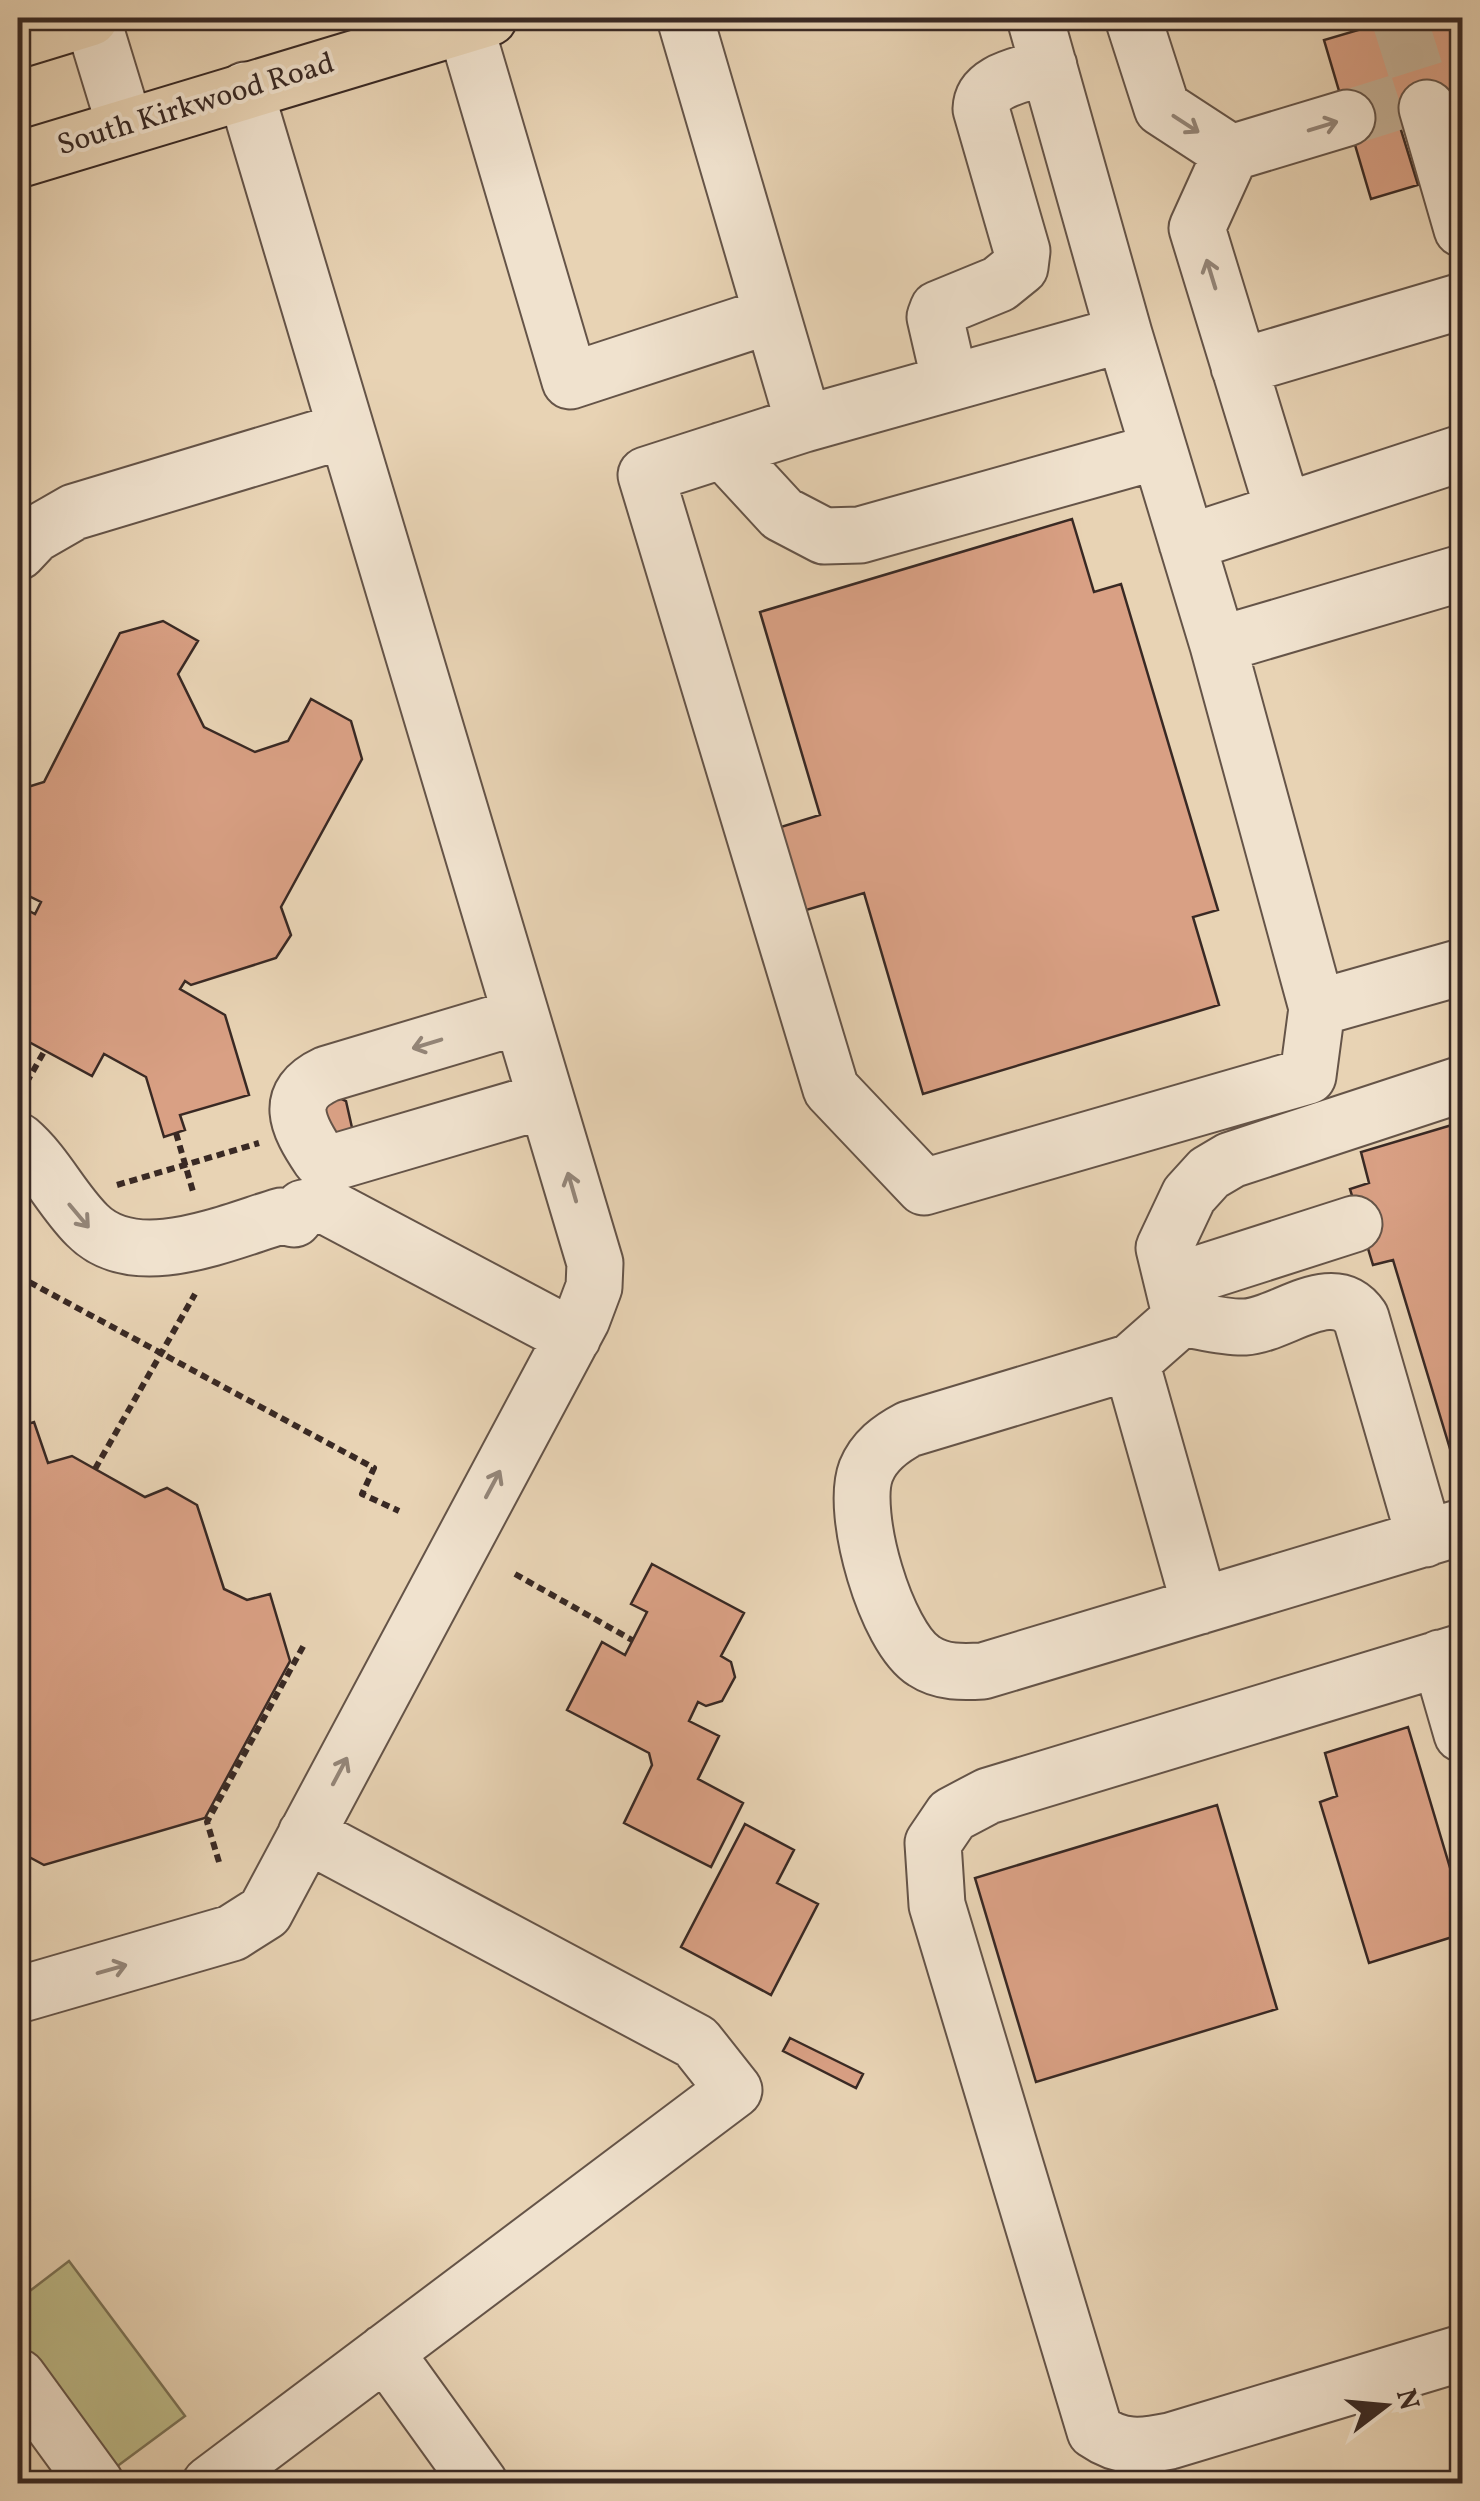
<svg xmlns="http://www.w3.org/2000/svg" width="1480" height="2501" viewBox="0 0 1480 2501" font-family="Vollkorn,serif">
<rect width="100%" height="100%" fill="#e8d3b4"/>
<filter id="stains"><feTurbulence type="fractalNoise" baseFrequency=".002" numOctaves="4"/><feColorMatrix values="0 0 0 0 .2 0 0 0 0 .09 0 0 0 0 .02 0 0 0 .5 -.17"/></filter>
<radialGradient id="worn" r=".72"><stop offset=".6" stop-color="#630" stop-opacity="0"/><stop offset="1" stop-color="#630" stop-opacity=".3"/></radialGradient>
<path fill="#bdba88" stroke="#7b7256" stroke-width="2.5" d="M69,2261L185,2416L104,2476L18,2360V2300Z"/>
<path fill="#d9a084" stroke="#392924" stroke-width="2.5" d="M1399,18H1462V133L1453,101L1397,117L1418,185L1371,199L1324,40Z
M1072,519L1094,592L1121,584L1218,910L1193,917L1219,1005L923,1094L864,893L796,913L771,830L820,815L760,612Z
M163,621L198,641L178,674L204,727L255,752L288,741L311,699L351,721L362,759L281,907L291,935L276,958L191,985L185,981L180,989L225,1015L249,1095L180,1115L185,1130L164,1137L146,1077L104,1054L92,1076L18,1036V1018L23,1007L18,1005V905L35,914L41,902L29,896L18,863V790L44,782L120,633Z
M323,1090L346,1101L353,1132L286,1150Z
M1462,1122V1460L1454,1462L1393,1260L1373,1265L1350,1189L1369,1183L1361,1152Z
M34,1422L48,1463L72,1456L145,1497L167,1488L197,1505L224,1589L247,1600L270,1594L290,1661L205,1818L44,1865L18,1851V1427Z
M652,1564L744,1613L721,1656L731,1662L735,1677L722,1701L706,1706L698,1702L689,1721L719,1736L698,1779L743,1803L711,1867L624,1823L652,1765L649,1753L567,1710L602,1642L625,1655L647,1612L631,1604Z
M1408,1727L1462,1908V1934L1369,1963L1320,1802L1337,1796L1325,1753Z
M1217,1805L1277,2009L1036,2082L975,1878Z
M745,1824L794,1850L777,1883L818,1904L771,1995L681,1947Z
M790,2038L863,2074L856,2088L783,2051Z"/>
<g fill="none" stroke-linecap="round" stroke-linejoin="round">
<path stroke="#c5b197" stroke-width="55" stroke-dasharray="55 28" stroke-linecap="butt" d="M1399,18L1423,94
M1347,118L1423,94L1427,108"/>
<g stroke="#655448" stroke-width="59">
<path id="minor" d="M92,18L125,126
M685,18L804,424L646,475L831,1089L924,1187L1308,1076L1317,1008L1462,967
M1035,18L1124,334L1218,645L1462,573
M1133,18L1162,108L1231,153
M465,25L570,381L772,315
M1427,108L1462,229
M1239,367L1462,301
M950,382L935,317L938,309L999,284L1020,267L1022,251L981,109C982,79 1024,75 1049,66
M804,424L1124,334
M723,450L782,514L824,536L860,535L1159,451
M1283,509L1197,228L1231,153L1347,118
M1187,543L1462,453
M18,552L34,535L74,512L346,430
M1218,645L1317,1008
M521,1016L327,1074C282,1095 297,1125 320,1159L335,1162L546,1100
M18,1141C46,1165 61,1199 87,1225C135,1274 227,1232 281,1216L294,1219L303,1208L322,1204L573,1337
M1173,1282L1354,1224
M1181,1318L1164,1248L1189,1195L1209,1173L1231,1160L1462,1084
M1131,1362L1200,1606
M1425,1539L1361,1318C1333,1277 1282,1325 1245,1327C1225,1328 1201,1321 1181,1318L1131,1362L909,1429C890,1439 874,1451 866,1471C850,1513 886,1637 924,1661C942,1673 963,1672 983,1671L1462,1527
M1462,1652L988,1796L952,1815L933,1843L937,1905L1095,2431C1121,2449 1141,2447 1170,2441L1462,2353
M1440,1658L1462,1734
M18,1995L232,1933L265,1912L582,1319L594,1287L595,1263L245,90
M385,2352L480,2484
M18,2377L96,2484
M210,2484L734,2090L696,2042L306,1834"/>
</g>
<g stroke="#392924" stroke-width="59">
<path id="major" d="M18,40L90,18
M18,160L489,18"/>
</g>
<path stroke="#392924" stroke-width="6" stroke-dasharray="8 5" stroke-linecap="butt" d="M20,1094L45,1050
M176,1133L194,1195
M117,1185L259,1143
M18,1256L19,1224
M18,1276L374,1468L362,1494L399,1511
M95,1469L195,1294
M515,1574L632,1640
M219,1862L207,1822L305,1643"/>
<use href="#minor" stroke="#f0e2ce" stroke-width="55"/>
<use href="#major" stroke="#e8d3b4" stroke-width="55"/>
</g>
<defs><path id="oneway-shaft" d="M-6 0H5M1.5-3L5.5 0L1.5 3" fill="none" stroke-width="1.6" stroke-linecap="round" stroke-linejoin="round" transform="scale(2.5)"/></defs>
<g stroke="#948679">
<use href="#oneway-shaft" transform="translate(1186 124) rotate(33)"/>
<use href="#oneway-shaft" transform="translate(1323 126) rotate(-17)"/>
<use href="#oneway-shaft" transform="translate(1211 274) rotate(-107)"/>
<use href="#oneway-shaft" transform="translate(427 1044) rotate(163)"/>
<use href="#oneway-shaft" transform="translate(572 1187) rotate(-106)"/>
<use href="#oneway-shaft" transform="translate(79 1216) rotate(50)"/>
<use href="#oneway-shaft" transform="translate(493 1484) rotate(-62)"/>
<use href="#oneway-shaft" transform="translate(340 1771) rotate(-62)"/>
<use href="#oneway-shaft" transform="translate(112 1969) rotate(-16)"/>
</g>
<g text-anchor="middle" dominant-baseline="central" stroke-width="8" stroke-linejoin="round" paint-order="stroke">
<g font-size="30" fill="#392924" stroke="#f0e2ce">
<text transform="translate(196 105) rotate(-17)">South Kirkwood Road</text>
</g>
</g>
<rect width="1480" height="2501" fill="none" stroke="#e8d3b4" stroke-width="60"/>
<rect x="20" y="20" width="1440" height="2461" fill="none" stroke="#392924" stroke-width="5"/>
<rect x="30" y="30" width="1420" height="2441" fill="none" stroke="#392924" stroke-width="2.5"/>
<g transform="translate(1385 2406) rotate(74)" stroke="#f0e2ce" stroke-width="8" paint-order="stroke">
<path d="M0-8L18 38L0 25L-18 38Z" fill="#392924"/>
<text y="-15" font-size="28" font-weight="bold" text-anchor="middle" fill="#392924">N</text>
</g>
<rect width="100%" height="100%" filter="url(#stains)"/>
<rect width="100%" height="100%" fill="url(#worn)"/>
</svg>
